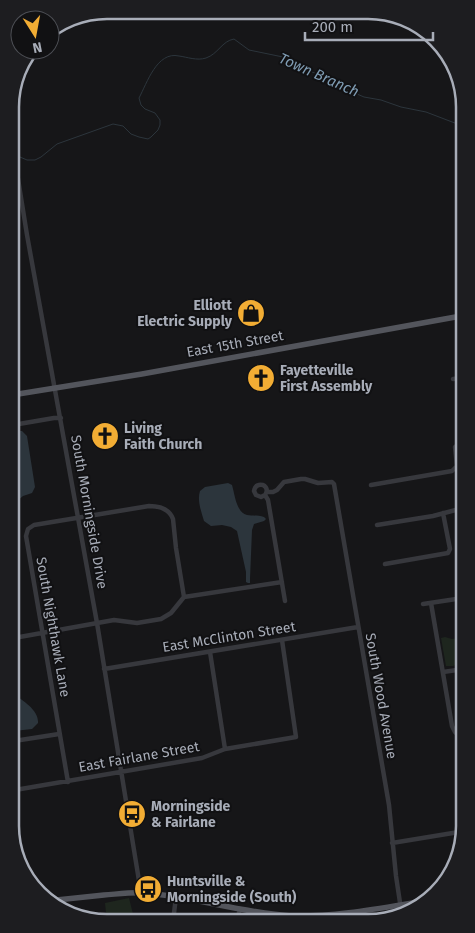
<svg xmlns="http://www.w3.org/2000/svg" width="475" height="933" viewBox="0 0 475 933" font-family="'Fira Sans',sans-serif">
<rect width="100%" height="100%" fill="#161618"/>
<path fill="#1e261e" d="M445,637L452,639L464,637V661L453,666H446L441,638Z
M129,898L135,922H107L105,903Z"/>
<path fill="#2c353c" d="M13,431H22L27,436L35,487L32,493L23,496L17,501L14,502Z
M228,483L232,485C235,495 236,512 247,515C252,516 258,515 264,517L266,519L264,521L254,524L252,530L250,579V583H248L246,582V572L237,531L231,527L222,525L211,526L204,521C201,511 197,500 200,491L205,487Z
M14,694C23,701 39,710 38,723L32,729L14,731Z"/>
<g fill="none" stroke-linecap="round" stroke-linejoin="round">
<path stroke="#2c353c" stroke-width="1" d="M11,158L20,157L27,160H35L41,157L57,144L113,124L123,126L131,134L139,137L148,139L151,137L158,130L160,125V120L155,113L145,109L141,105L139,98C147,83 157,51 179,56C187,57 197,61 206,58C218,54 222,41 234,39L249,50L283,57L304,69L320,75L350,91L364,97L381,100L401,107L426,112L460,125"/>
<path stroke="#37383d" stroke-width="4.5" d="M11,135L27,235L97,623L141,893
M453,379L462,378
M13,425L54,418H61
M371,485L452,471L457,466L455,447L459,444L462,443
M267,492H273L277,490L284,482L301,479H305L318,483L332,482L334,484L389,805L396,876L402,916
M265,495L261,497L256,495L254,491C255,486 258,484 263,485C267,487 268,491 265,495L268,500L285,601
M377,525L433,516L463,508
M385,564L448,553L450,549L443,513
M431,603L452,726L455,732L464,740
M423,604L463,598
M14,638L114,620L137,623L161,619L171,613L184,597L282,582
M210,652L225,749
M104,669L358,627
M443,672L457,670L464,666
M14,741L59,734
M68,782L26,536L28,529L34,525L149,506C159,506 169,508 173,519L176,548L184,597
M15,790L202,758L225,749L296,737L282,640
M392,843L465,831
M237,920L240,909
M173,921L176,897"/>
<path stroke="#53555c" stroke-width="5.5" d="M12,395L142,374L461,316
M47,901C66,899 85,897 104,895C118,894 132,892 146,893C195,897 242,913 292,916C336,917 381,908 424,901"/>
</g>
<defs>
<g id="shop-disc" transform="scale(1.4375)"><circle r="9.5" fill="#f2ad34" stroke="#111113"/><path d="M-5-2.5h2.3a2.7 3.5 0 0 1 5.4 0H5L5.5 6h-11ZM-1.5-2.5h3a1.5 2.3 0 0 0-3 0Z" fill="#111"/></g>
<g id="church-disc" transform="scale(1.4375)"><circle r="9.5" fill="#f2ad34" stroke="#111113"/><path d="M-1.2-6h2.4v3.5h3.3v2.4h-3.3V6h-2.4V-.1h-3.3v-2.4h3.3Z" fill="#111"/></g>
<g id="bus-disc" transform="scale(1.4375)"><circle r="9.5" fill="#f2ad34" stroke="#111113"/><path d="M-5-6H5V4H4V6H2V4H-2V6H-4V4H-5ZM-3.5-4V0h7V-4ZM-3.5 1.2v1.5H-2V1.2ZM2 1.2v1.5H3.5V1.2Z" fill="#111"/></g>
</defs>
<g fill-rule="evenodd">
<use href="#shop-disc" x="251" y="313"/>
<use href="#church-disc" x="261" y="378"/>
<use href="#church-disc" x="105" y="436"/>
<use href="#bus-disc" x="132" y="814"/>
<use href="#bus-disc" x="148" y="889"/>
</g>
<g text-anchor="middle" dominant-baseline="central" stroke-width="4" stroke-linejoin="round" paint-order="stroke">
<g font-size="14" font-weight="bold" fill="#a8adb8" stroke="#111113" text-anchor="start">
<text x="232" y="305" text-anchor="end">Elliott<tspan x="232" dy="16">Electric Supply</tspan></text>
<text x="280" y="370">Fayetteville<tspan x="280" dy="16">First Assembly</tspan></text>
<text x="124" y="428">Living<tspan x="124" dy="16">Faith Church</tspan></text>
<text x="151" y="806">Morningside<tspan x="151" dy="16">&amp; Fairlane</tspan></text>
<text x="167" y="881">Huntsville &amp;<tspan x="167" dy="16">Morningside (South)</tspan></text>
</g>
<g font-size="14" fill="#a8adb8" stroke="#111113">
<text transform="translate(235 344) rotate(-10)">East 15th Street</text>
<text transform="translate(89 512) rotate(80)">South Morningside Drive</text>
<text transform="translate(53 627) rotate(80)">South Nighthawk Lane</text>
<text transform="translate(229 637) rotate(-9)">East McClinton Street</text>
<text transform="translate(381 696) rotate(80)">South Wood Avenue</text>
<text transform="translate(139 757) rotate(-10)">East Fairlane Street</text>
</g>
<g font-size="15" font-style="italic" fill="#7f9cb3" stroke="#111113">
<text transform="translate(319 75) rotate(24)">Town Branch</text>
</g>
</g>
<path d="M0 0H475V933H0ZM107 19H368A88 88 0 0 1 456 107V826A88 88 0 0 1 368 914H107A88 88 0 0 1 19 826V107A88 88 0 0 1 107 19Z" fill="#1d1d20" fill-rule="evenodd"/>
<path fill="none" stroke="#a8adb8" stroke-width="2.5" d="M107 19H368A88 88 0 0 1 456 107V826A88 88 0 0 1 368 914H107A88 88 0 0 1 19 826V107A88 88 0 0 1 107 19Z"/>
<g transform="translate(35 35) rotate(169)"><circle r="24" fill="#111113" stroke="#4d4f55"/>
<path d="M0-4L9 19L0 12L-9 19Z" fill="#f2ad34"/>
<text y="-8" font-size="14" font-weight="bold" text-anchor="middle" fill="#a8adb8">N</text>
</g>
<path d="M305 32v8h128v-8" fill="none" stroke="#a8adb8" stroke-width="2.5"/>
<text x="312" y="32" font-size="15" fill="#a8adb8" stroke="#111113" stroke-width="4" paint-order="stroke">200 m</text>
</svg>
